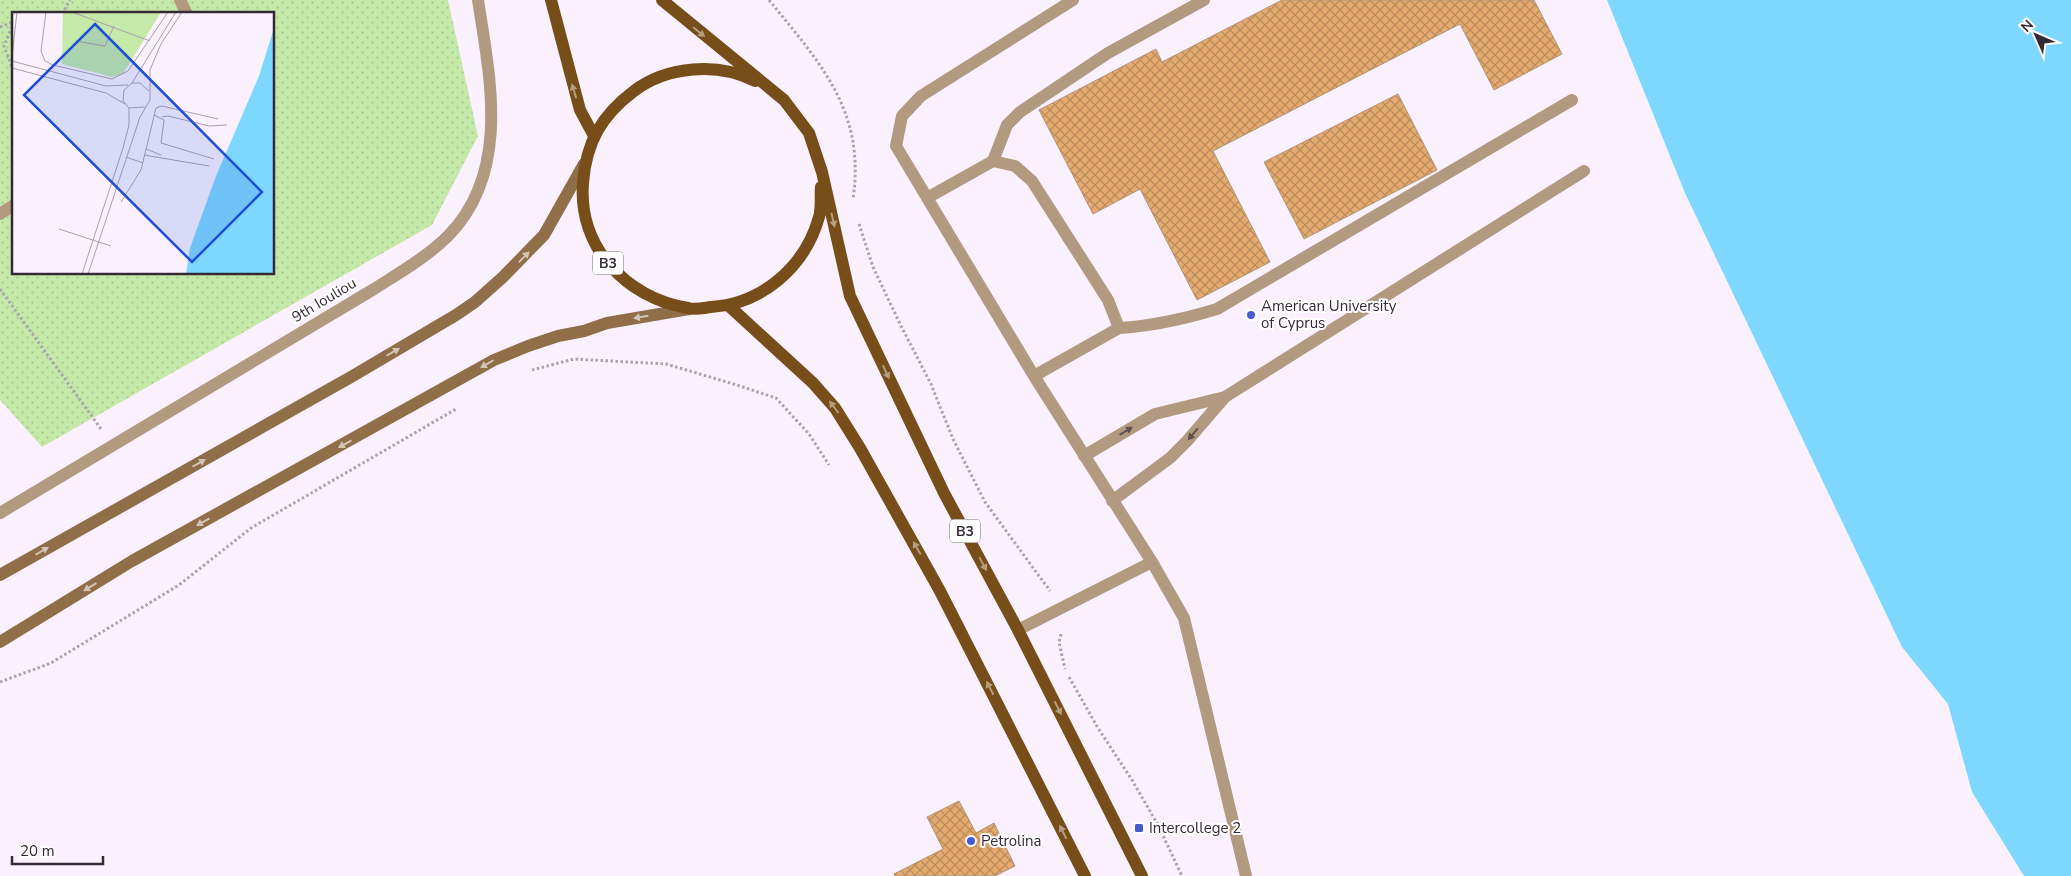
<svg xmlns="http://www.w3.org/2000/svg" width="2071" height="876" viewBox="0 0 2071 876" font-family="'Nunito Sans',sans-serif">
<defs>
<pattern id="grass-dots" width="8" height="8" patternUnits="userSpaceOnUse" patternTransform="scale(1.25)"><rect width="8" height="8" fill="#c5e9a9"/><path d="M2 2h.1M6 6h.1" fill="none" stroke="#aac892" stroke-width="1.8" stroke-linecap="round"/></pattern>
<pattern id="building-cross-hatch" width="8" height="8" patternUnits="userSpaceOnUse" patternTransform="scale(1.25)"><rect width="8" height="8" fill="#e4aa6e"/><path d="M0 0l8 8M0 8l8-8" fill="none" stroke="#ba8b5b"/></pattern>
</defs>
<rect width="100%" height="100%" fill="#fbf1fe"/>
<path fill="url(#grass-dots)" fill-rule="evenodd" d="M0,0H448L478,136L432,225L42,447L0,400ZM14,14H274V274H14Z"/>
<path fill="#7ed7ff" d="M1607,0H2071V876H2024L1972,792L1948,704L1902,647L1685,193Z"/>
<path fill="url(#building-cross-hatch)" stroke="#b1967c" d="M1282,0H1534L1562,54L1494,90L1460,24L1213,151L1270,262L1197,300L1140,189L1093,214L1039,110L1156,49L1162,62Z
M1398,94L1437,170L1304,239L1264,162Z
M959,801L976,833L994,823L1015,866L995,876H895L894,874L943,849L927,817Z"/>
<g fill="none" stroke-linecap="round" stroke-linejoin="round">
<path stroke="#ada3b0" stroke-width="3" stroke-dasharray="2.5 2.5" stroke-linecap="butt" d="M769,0C820,63 866,111 853,199
M20,14L21,12L27,14
M62,14L70,0
M14,22L4,46L14,72
M0,27L13,22
M859,224L873,267L901,326L931,384L953,439L985,502L1050,591
M0,289L101,429
M532,370L574,359L666,364L737,385L776,398L809,434L829,465
M1061,634L1059,642L1065,669
M1069,677L1098,728L1132,780L1158,825L1182,876
M0,682L51,663L179,585L251,528L456,409"/>
<path stroke="#b29a80" stroke-width="12" d="M1073,0L921,96L902,116L896,146L1034,376L1152,562L1184,618L1246,876
M993,161L1007,125L1020,112L1108,53L1204,0
M927,198L993,161L1015,166L1032,181L1108,300L1119,328C1153,326 1184,319 1217,309L1572,100
M1034,376L1119,328
M1084,456L1155,414L1225,397
M1112,501L1170,458L1187,441L1225,397L1584,171
M1018,630L1152,562"/>
<path stroke="#b29a80" stroke-width="12" d="M180,0L187,14
M0,214L14,205
M0,513L374,289C399,273 427,257 448,236C511,172 490,78 478,0"/>
<path stroke="#906e47" stroke-width="12" d="M0,575L351,377L456,315L475,302L503,277L544,235L584,164
M0,642L132,561L494,360L528,346L558,336L584,331L607,323L689,309"/>
<path stroke="#774e19" stroke-width="12" d="M551,0L580,110L594,136
M662,0L784,100L809,133L822,172L850,296L944,493L1018,630L1142,876
M755,81C718,62 667,66 634,91C602,115 586,142 583,183C578,247 626,298 688,308C695,310 703,308 711,307C762,304 805,267 819,217C822,208 820,196 821,187
M729,306L813,383L835,408L860,448L940,591L1085,876"/>
</g>
<defs><path id="oneway-solid" d="M-6-.8H1V-3.2L6.5 0L1 3.2V.8H-6Z" transform="scale(1.25)"/></defs>
<g fill="#b49e80">
<use href="#oneway-solid" transform="translate(699 32) rotate(39)"/>
<use href="#oneway-solid" transform="translate(574 91) rotate(-107)"/>
<use href="#oneway-solid" transform="translate(833 220) rotate(77)"/>
<use href="#oneway-solid" transform="translate(886 372) rotate(65)"/>
<use href="#oneway-solid" transform="translate(834 407) rotate(-127)"/>
<use href="#oneway-solid" transform="translate(917 548) rotate(-119)"/>
<use href="#oneway-solid" transform="translate(983 564) rotate(62)"/>
<use href="#oneway-solid" transform="translate(990 688) rotate(-117)"/>
<use href="#oneway-solid" transform="translate(1058 708) rotate(63)"/>
<use href="#oneway-solid" transform="translate(1063 832) rotate(-117)"/>
</g>
<g fill="#d3c5b5">
<use href="#oneway-solid" transform="translate(524 257) rotate(-46)"/>
<use href="#oneway-solid" transform="translate(641 317) rotate(170)"/>
<use href="#oneway-solid" transform="translate(393 352) rotate(-30)"/>
<use href="#oneway-solid" transform="translate(487 364) rotate(150)"/>
<use href="#oneway-solid" transform="translate(345 444) rotate(151)"/>
<use href="#oneway-solid" transform="translate(199 463) rotate(-30)"/>
<use href="#oneway-solid" transform="translate(203 522) rotate(151)"/>
<use href="#oneway-solid" transform="translate(42 551) rotate(-30)"/>
<use href="#oneway-solid" transform="translate(90 587) rotate(149)"/>
</g>
<g fill="#605150">
<use href="#oneway-solid" transform="translate(1126 431) rotate(-31)"/>
<use href="#oneway-solid" transform="translate(1193 434) rotate(131)"/>
</g>
<g fill="#455bcf" stroke="#fff" stroke-width="2">
<circle cx="1251" cy="315" r="5"/>
<rect x="1134" y="823" width="10" height="10" rx="2.5"/>
<circle cx="971" cy="841" r="5"/>
</g>
<g text-anchor="middle" dominant-baseline="central" stroke-width="4" stroke-linejoin="round" paint-order="stroke">
<g fill="#fff" stroke="#716a72" stroke-width="1">
<rect x="593" y="251.5" width="30" height="23" rx="4"/>
<rect x="950" y="519.5" width="30" height="23" rx="4"/>
</g>
<g font-size="14" font-weight="bold" fill="#342a36">
<text x="608" y="263">B3</text>
<text x="965" y="531">B3</text>
</g>
<g font-size="15" fill="#342a36" stroke="#fff">
<text transform="translate(324 300) rotate(-31)">9th Iouliou</text>
</g>
<g font-size="15" fill="#342a36" stroke="#fff" text-anchor="start">
<text x="1261" y="306">American University<tspan x="1261" dy="17">of Cyprus</tspan></text>
<text x="1149" y="828">Intercollege 2</text>
<text x="981" y="841">Petrolina</text>
</g>
</g>
<g transform="translate(12 12)">
<rect width="262" height="262" fill="#fbf1fe"/>
<path d="M51,0H149L111,62L100,65L50,52Z" fill="#c5e9a9"/>
<path d="M262,16V262H174L178,236L204,164L247,64Z" fill="#7ed7ff"/>
<path fill="none" stroke="#aba1ae" stroke-width="1" d="M34,0L29,39L33,49L41,53L100,67L116,59L156,0M60,0L138,29M64,29L93,34L102,14M0,45L5,0M0,49L94,74L116,73M0,56L94,81L113,92M120,71H128L137,79M133,95L117,96L111,89L112,78L120,71L164,0M142,103L152,108L149,131L202,147M150,105L156,104L197,114L215,113M134,137L149,143M132,143L197,154M114,145L131,151M109,190L129,158L144,96L150,94L206,107M47,217L99,234M70,262L111,136L117,113V96M76,262L128,105L138,88V58L149,32L170,0"/>
<path fill="#1d4ed8" fill-opacity="0.15" stroke="#1d4ed8" stroke-width="2.5" d="M83,12L250,180L180,250L12,83Z"/>
<rect width="262" height="262" fill="none" stroke="#342a36" stroke-width="2.5"/>
</g>
<g transform="translate(2036 35) rotate(315)" stroke="#ffffff" stroke-width="4" paint-order="stroke">
<path d="M0-4L9 19L0 12L-9 19Z" fill="#342a36"/>
<text y="-8" font-size="14" font-weight="bold" text-anchor="middle" fill="#342a36">N</text>
</g>
<path d="M12 856v8h91v-8" fill="none" stroke="#342a36" stroke-width="2.5"/>
<text x="20" y="856" font-size="15" fill="#342a36" stroke="#ffffff" stroke-width="4" paint-order="stroke">20 m</text>
</svg>
